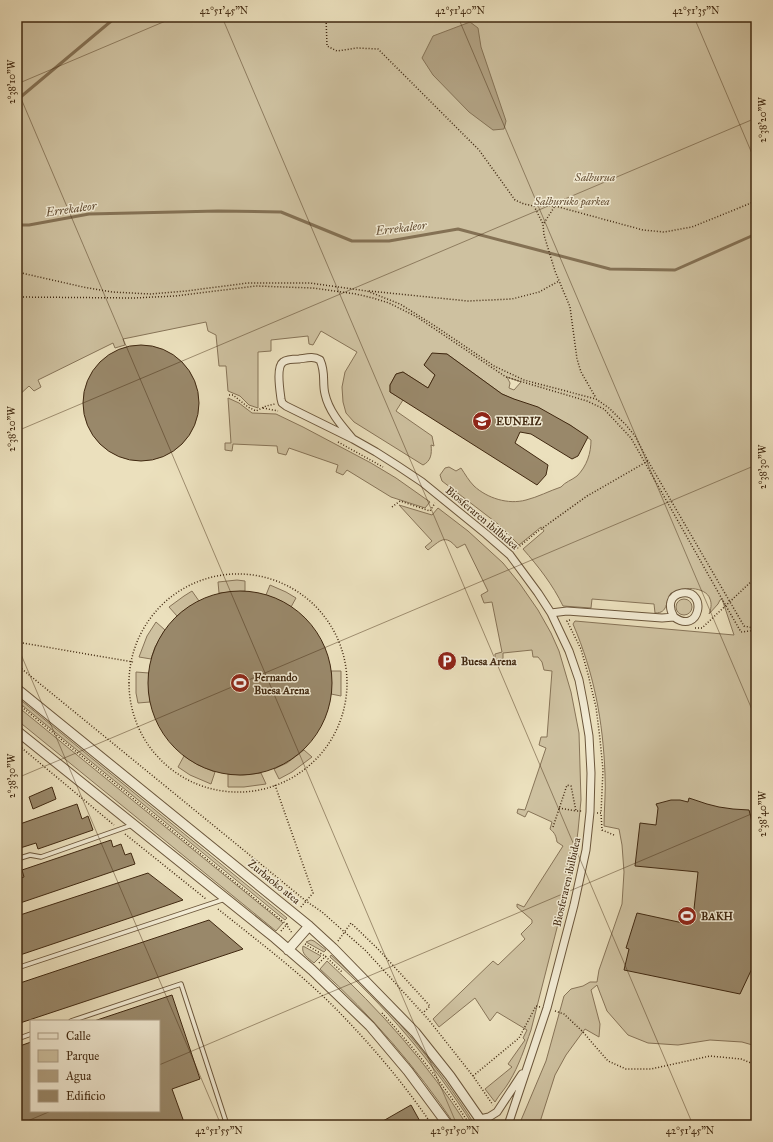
<svg xmlns="http://www.w3.org/2000/svg" width="773" height="1142" viewBox="0 0 773 1142" font-family="'IM FELL Great Primer',serif">
<rect width="100%" height="100%" fill="#ebe0bd"/>
<filter id="stains"><feTurbulence type="fractalNoise" baseFrequency=".005" numOctaves="4"/><feColorMatrix values="0 0 0 0 .2 0 0 0 0 .09 0 0 0 0 .02 0 0 0 .5 -.17"/></filter>
<radialGradient id="worn" r=".72"><stop offset=".6" stop-color="#630" stop-opacity="0"/><stop offset="1" stop-color="#630" stop-opacity=".3"/></radialGradient>
<path fill="#cec1a0" stroke="#877458" fill-rule="evenodd" d="M17,17H756V1046L742,1042L710,1040L678,1045L648,1043L628,1035L607,1011L597,985L591,990L600,1024L599,1037L585,1029L566,1055L555,1075L539,1125H519L546,1061L564,996L571,989L583,986L590,982H597L599,970L622,904L624,872L622,845L619,829L604,826C604,809 606,791 605,774C603,721 594,673 573,624L575,621L734,635L722,599L720,600L718,604L709,614C711,609 712,604 710,599C706,586 680,586 672,594C664,602 669,613 655,613L654,604L592,599L591,608L563,606C553,585 538,566 523,549L544,531L541,527L519,545L498,524L442,481L440,475L445,468L449,467L456,471L461,468C465,474 469,481 474,486C487,498 508,505 526,500C538,497 549,491 561,487C565,482 572,480 577,476C587,466 591,453 591,440L570,425L502,394L447,354H432L424,365L435,375L428,388L403,372L396,374L390,385V392L403,400L396,411L432,436L434,446L431,445C432,454 431,461 423,465L354,422L346,413L343,402L342,387L345,372L357,352L321,331L313,345L309,344L308,336L271,340V351L258,352V408L249,405L240,396L228,391L226,366H219L216,335L208,331L206,322L123,339L125,345L115,348L113,343L38,380L41,387L34,391L29,386L17,397ZM507,377L521,382L514,390L509,388L510,383Z
M228,398L239,403L252,413L276,414L303,427L371,463L396,478L430,502L425,508L391,497L347,470L343,475L336,472L338,465L289,448L286,455L278,453L277,446L233,444L232,451L225,450V443H231Z
M399,505L432,515L438,508L468,531L503,563L520,584L538,610L551,633L559,651L571,692L579,733L581,800L578,831L574,861L531,1030C525,1047 519,1066 509,1082C505,1089 499,1095 495,1102L485,1089L512,1067L508,1064L525,1040L523,1038L527,1030L497,1012L490,1021L475,998L439,1027L433,1019L493,961L498,965L525,939L521,934L532,923V920L517,907V904L524,907L563,846L557,842C556,836 555,833 550,829L552,822L528,811L525,817L517,813L518,809L525,810L546,748L539,745L541,737H547L552,671L544,670L542,662L538,657H533L532,650L503,653V659L495,660V654L502,652L492,602L484,603L481,595L488,591L465,544L457,548C445,533 440,541 428,550L425,547L432,541Z
M237,580L245,581V591L219,593L218,582Z
M270,585L286,592L296,598L291,607L281,601L266,595Z
M192,591L199,601L183,611L177,616L169,607L184,596Z
M676 607a8 8 0 1 1 16 0a8 8 0 1 1-16 0Z
M156,622L165,630L155,647L151,659L139,657L147,636Z
M331,671H341V696L331,694Z
M136,672L149,673V692L150,702L138,703L136,693Z
M17,697L287,918L285,920L17,701Z
M17,706L283,923L276,931L17,720Z
M304,750L312,757L292,772L279,779L274,769L287,763Z
M184,756L198,765L215,772L211,784L190,775L178,767Z
M261,773L266,784L244,787H228V774L243,775Z
M311,940L314,941L326,950L324,952L306,942Z
M303,946L321,956L314,963C308,958 301,954 303,946Z
M331,955C387,1004 436,1063 475,1125H473C433,1063 385,1005 330,957Z
M327,961C380,1010 428,1064 467,1125H455C416,1067 371,1015 320,969Z"/>
<path fill="#b1a182" stroke="#847154" d="M470,22L478,28L481,47L506,121L504,129L493,130L469,112L433,75L422,58L433,36Z"/>
<g fill="none" stroke-linecap="round" stroke-linejoin="round">
<path stroke="#847154" stroke-width="3" d="M17,100L116,17
M17,225H29L89,214L218,211L281,212L352,241H389L458,229L610,269L675,270L756,234"/>
</g>
<path fill="#99886a" stroke="#402810" d="M83 403a58 58 0 1 1 116 0a58 58 0 1 1-116 0Z
M432,353L447,354L502,394L514,399L538,407L570,425L588,437L578,456L572,459L531,434L520,432L515,443L548,465L546,475L537,485L390,392V385L396,374L403,372L428,388L435,375L424,365Z
M148 683a92 92 0 1 1 184 0a92 92 0 1 1-184 0Z
M52,787L56,799L33,809L29,797Z
M689,798L707,804L719,807L733,809L749,810L753,825L756,824V960L740,994L624,970L629,949L626,948L637,913L683,923L685,918L689,919L694,909L698,872L635,866L640,823L656,825L658,808L656,804L671,800H680L688,802Z
M77,804L82,819L88,816L93,830L38,849L36,843L17,849V825Z
M111,840L113,847L121,844L125,855L131,853L135,864L17,904V879L24,877L22,870Z
M148,873L183,900L17,956V916Z
M209,920L243,949L17,1024V984Z
M172,995L200,1079L172,1089L185,1125H17V1047L31,1042V1111H159V1021H94Z
M411,1105L422,1125H376Z"/>
<g fill="none" stroke-linecap="round" stroke-linejoin="round">
<g stroke="#6b563b" stroke-width="5.5">
<path id="service" d="M17,859L30,855L41,857L132,825
M17,968L225,899
M71,1021L181,984L227,1125
M17,1039L31,1034"/>
</g>
<g stroke="#6b563b" stroke-width="9">
<path id="minor" d="M353,439C342,426 329,412 325,394C322,382 326,373 320,360C313,356 307,358 299,359C294,359 287,359 283,362C276,367 280,391 281,399L282,403L286,406L353,439L376,452L398,466L422,482L486,534L510,555L538,593L551,613L569,651L579,680L584,706L589,736L591,773L590,812L586,850L574,905L547,1008L508,1125
M551,613L567,611L662,618L674,617C700,636 708,589 682,593C669,595 668,607 674,617
M480,1119L489,1117L497,1112L522,1074"/>
</g>
<g stroke="#6b563b" stroke-width="11">
<path id="tertiary" d="M17,689L309,926L333,948L415,1032L450,1076L484,1125
M17,731L275,938L312,970L370,1026L408,1071L448,1125
M288,950L309,926"/>
</g>
<path stroke="#402810" stroke-width="1.5" stroke-dasharray="1 2" stroke-linecap="butt" d="M326,17L327,46L337,51L357,48L378,49L479,150L515,200L524,204L534,206H555L643,230L664,232L692,227L756,201
M534,206L543,224L544,235L555,271L570,307L577,359L581,372L596,398
M544,223L555,206
M17,272L83,287L112,292L151,294L186,291L248,283H310L367,291L400,304L435,326L494,366L524,380L596,399L609,408L626,425L635,436L648,461L744,626L753,628L756,627
M369,291L468,301L512,299L539,292L559,281
M17,297L134,298L175,296L256,286L313,288L356,294L373,298L389,303L417,317L506,377L587,401L604,409L631,438L726,606L741,632L750,631L756,629
M229,395H233L248,407L256,411L266,406L275,404
M263,408L278,411
M338,442L383,467
M392,507L400,501L430,511L435,503
M515,550L537,532L587,496L648,461
M129 683a109 109 0 1 1 218 0a109 109 0 1 1-218 0Z
M570,620L567,621L581,649L588,674L596,707L600,739L603,770L601,813
M695,628H702L756,577
M17,642L133,662
M17,665L306,901L322,912L366,951L428,1019L473,1076L493,1105
M17,703L286,924L292,933
M17,744L114,825
M275,785L313,893L300,908
M559,808L576,811
M597,813H601L602,830L614,835
M553,827L567,785L571,786L576,811H582
M125,834L206,899
M218,909C259,942 302,974 339,1012C373,1047 405,1085 432,1125
M281,931L289,922
M338,941L351,923L379,950L430,1006L423,1013
M305,944L325,956L342,972
M319,963L326,956
M555,1011L564,1014L582,1031L608,1061L626,1069H651L710,1056L741,1059L756,1065
M382,1013C414,1048 444,1085 470,1125
M473,1076L519,1038L536,1006L540,1007"/>
<use href="#service" stroke="#f2ebd4" stroke-width="3.5"/>
<use href="#minor" stroke="#f2ebd4" stroke-width="7"/>
<use href="#tertiary" stroke="#f2ebd4" stroke-width="9"/>
</g>
<path fill="none" stroke="#402810" stroke-width="1" stroke-opacity="0.45" d="M222,17L693,1125M458,17L756,719M694,17L756,163M17,84L175,17M17,89L457,1125M17,431L756,118M17,645L221,1125M17,778L756,465M159,1065L756,812M18,1125L51,1111"/>
<defs>
<g id="university-disc" transform="scale(1)"><circle r="9.5" fill="#8f2418" stroke="#f2ebd4"/><path d="M0-5L7-2L0 1L-7-2ZM-4 1L0 2.5L4 1V4Q0 6-4 4Z" fill="#fff"/></g>
<g id="parking-disc" transform="scale(1)"><circle r="9.5" fill="#8f2418" stroke="#f2ebd4"/><path d="M-3.5-5.5H1a3.5 3.5 0 0 1 0 7H-1V5.5H-3.5ZM-1-3.4V-.6H.8a1.4 1.4 0 0 0 0-2.8Z" fill="#fff"/></g>
<g id="stadium-disc" transform="scale(1)"><circle r="9.5" fill="#8f2418" stroke="#f2ebd4"/><path d="M0-5a6.5 5 0 1 0 0 10a6.5 5 0 1 0 0-10ZM-3.5-1.8h7v3.6h-7Z" fill="#fff"/></g>
</defs>
<g fill-rule="evenodd">
<use href="#university-disc" x="482" y="421"/>
<use href="#parking-disc" x="447" y="661"/>
<use href="#stadium-disc" x="240" y="683"/>
<use href="#stadium-disc" x="687" y="916"/>
</g>
<g text-anchor="middle" dominant-baseline="central" stroke-width="3" stroke-linejoin="round" paint-order="stroke">
<g font-size="11" font-style="italic" fill="#644e34" stroke="#f2ebd4">
<text x="595" y="177">Salburua</text>
<text x="572" y="201">Salburuko parkea</text>
</g>
<g font-size="11" font-weight="bold" fill="#402810" stroke="#f2ebd4" text-anchor="start">
<text x="496" y="421">EUNEIZ</text>
<text x="461" y="661">Buesa Arena</text>
<text x="254" y="677">Fernando<tspan x="254" dy="13">Buesa Arena</tspan></text>
<text x="701" y="916">BAKH</text>
</g>
<g font-size="11" fill="#402810" stroke="#f2ebd4">
<text transform="translate(482 518) rotate(40)">Biosferaren ibilbidea</text>
<text transform="translate(274 882) rotate(39)">Zurbaoko atea</text>
<text transform="translate(567 882) rotate(-77)">Biosferaren ibilbidea</text>
</g>
<g font-size="12" font-style="italic" fill="#624c32" stroke="#f2ebd4">
<text transform="translate(71 209) rotate(-8)">Errekaleor</text>
<text transform="translate(401 228) rotate(-7)">Errekaleor</text>
</g>
</g>
<rect width="773" height="1142" fill="none" stroke="#ebe0bd" stroke-width="44"/>
<rect x="30" y="1020" width="130" height="92" fill="#f2ebd4" stroke="#ab9d86"/>
<rect x="38" y="1033" width="20" height="6" fill="#f2ebd4" stroke="#ab9d86"/>
<text x="66" y="1040" font-size="12" fill="#402810">Calle</text>
<rect x="38" y="1050" width="20" height="12" fill="#cec1a0" stroke="#ab9d86"/>
<text x="66" y="1060" font-size="12" fill="#402810">Parque</text>
<rect x="38" y="1070" width="20" height="12" fill="#b1a182" stroke="#ab9d86"/>
<text x="66" y="1080" font-size="12" fill="#402810">Agua</text>
<rect x="38" y="1090" width="20" height="12" fill="#99886a" stroke="#ab9d86"/>
<text x="66" y="1100" font-size="12" fill="#402810">Edificio</text>
<rect x="22" y="22" width="729" height="1098" fill="none" stroke="#402810" stroke-width="1.5"/>
<g font-size="10" text-anchor="middle" fill="#402810">
<text x="224" y="14">42°51'45"N</text>
<text x="460" y="14">42°51'40"N</text>
<text x="696" y="14">42°51'35"N</text>
<text transform="translate(11 82) rotate(-90)" y="4">2°38'10"W</text>
<text transform="translate(762 120) rotate(-90)" y="4">2°38'20"W</text>
<text transform="translate(11 429) rotate(-90)" y="4">2°38'20"W</text>
<text transform="translate(762 467) rotate(-90)" y="4">2°38'30"W</text>
<text transform="translate(11 776) rotate(-90)" y="4">2°38'30"W</text>
<text transform="translate(762 814) rotate(-90)" y="4">2°38'40"W</text>
<text x="219" y="1134">42°51'55"N</text>
<text x="455" y="1134">42°51'50"N</text>
<text x="690" y="1134">42°51'45"N</text>
</g>
<rect width="100%" height="100%" filter="url(#stains)"/>
<rect width="100%" height="100%" fill="url(#worn)"/>
</svg>
